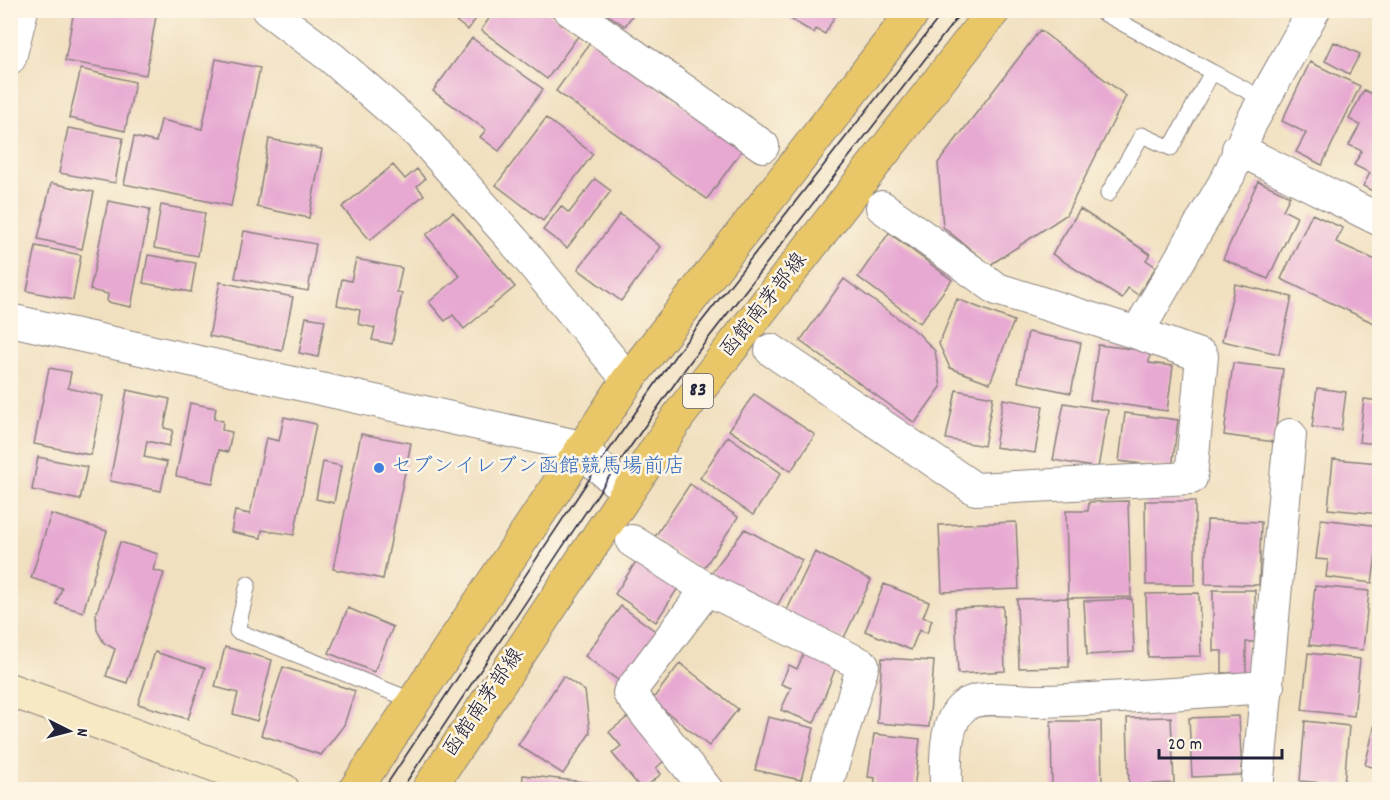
<svg xmlns="http://www.w3.org/2000/svg" width="1390" height="800" viewBox="0 0 1390 800" font-family="Dekko,'Klee One',sans-serif">
<rect width="100%" height="100%" fill="#fcf5e5"/>
<filter id="ink" filterUnits="userSpaceOnUse"><feTurbulence type="fractalNoise" baseFrequency=".0167" numOctaves="2"/><feDisplacementMap in="SourceGraphic" scale="12" xChannelSelector="R" yChannelSelector="G"/><feConvolveMatrix kernelMatrix="1 2 1 2 8 2 1 2 1" color-interpolation-filters="sRGB"/></filter>
<filter id="wash" filterUnits="userSpaceOnUse"><feTurbulence type="fractalNoise" baseFrequency=".008" numOctaves="4" result="noise"/><feDisplacementMap in="SourceGraphic" scale="24" xChannelSelector="R" yChannelSelector="G"/><feGaussianBlur stdDeviation="1.35" result="paint"/><feColorMatrix in="noise" values="0 0 0 0 0 0 0 0 0 0 0 0 0 0 0 0 0 1.4 0 .05"/><feComposite in="paint" operator="in"/></filter>
<g filter="url(#wash)">
<rect width="100%" height="100%" fill="#f1e0bf"/>
<g id="blocks">
<path fill="#e7a9d2" d="M74,10H157L146,75L65,61Z
M367,10H380L376,17Z
M441,10H482L468,30Z
M495,10H545L579,35L547,79L481,30Z
M601,10H636L625,26Z
M775,10H838L825,34L816,29L814,33Z
M1040,30L1126,96L1066,215L990,265L943,227L938,163Z
M472,38L543,89L499,151L480,137L486,130L433,91Z
M592,40L743,149L707,199L556,91Z
M1334,42L1360,54L1349,74L1325,61Z
M216,59L260,68L231,206L124,184L134,137L156,142L161,120L202,129Z
M1310,62L1360,86L1322,165L1296,152L1306,133L1282,121Z
M81,69L135,82L125,131L69,118Z
M1364,90L1380,98V195L1363,186L1370,173L1354,165L1362,151L1349,145L1360,125L1349,119Z
M546,118L593,154L543,221L496,185Z
M68,128L123,138L115,183L59,173Z
M269,139L322,149L309,218L257,207Z
M393,165L405,179L417,169L425,179L417,186L424,195L370,240L342,207Z
M595,179L611,191L567,248L543,230L561,206L569,213Z
M1258,181L1290,196L1283,210L1297,217L1268,279L1223,259Z
M51,183L94,192L82,249L38,239Z
M108,201L150,209L131,307L107,302L108,294L90,290Z
M161,205L205,213L198,256L154,248Z
M1080,209L1150,254L1146,260L1156,267L1138,295L1128,288L1122,299L1052,254Z
M453,212L515,287L464,329L453,315L445,321L429,302L460,276L426,235Z
M620,214L661,247L621,301L578,269Z
M1312,214L1343,228L1336,242L1380,262V326L1281,279Z
M244,231L316,244L308,291L235,278Z
M889,233L952,280L920,323L858,277Z
M36,246L81,255L73,300L27,291Z
M148,255L196,263L191,292L143,283Z
M356,259L402,268L397,292L402,293L392,344L372,340L375,328L358,324L360,310L337,305L342,279L351,281Z
M844,279L918,333L935,351L941,387L915,423L800,341Z
M220,282L293,297L282,351L209,336Z
M1235,284L1292,297L1279,354L1222,341Z
M957,299L1014,321L990,383L950,368L939,344Z
M306,317L325,320L318,357L299,353Z
M1028,332L1081,343L1071,393L1018,382Z
M1098,345L1150,351L1149,363L1173,366L1167,411L1090,400Z
M1233,363L1283,369L1274,442L1224,435Z
M49,368L71,372L68,388L103,396L91,455L34,444Z
M1317,388L1346,392L1341,430L1312,427Z
M127,390L170,399L164,428L173,430L169,446L147,441L144,457L167,462L161,491L110,481Z
M956,390L993,397L984,446L946,439Z
M754,394L815,435L791,471L729,430Z
M1003,399L1043,406L1035,453L995,447Z
M1364,399L1380,401V444L1359,442Z
M190,403L216,408L214,419L223,421L222,430L232,432L228,452L219,450L213,483L176,476Z
M1064,403L1108,410L1098,468L1053,460Z
M1125,413L1178,420L1172,468L1119,461Z
M284,417L316,424L294,535L262,530L261,538L231,532L235,511L250,514L266,438L279,441Z
M361,434L411,443L383,579L333,569Z
M728,436L781,473L753,515L700,478Z
M38,457L87,467L80,500L32,490Z
M1333,459L1380,463V514L1328,509Z
M323,462L341,466L334,503L316,499Z
M690,484L738,517L702,571L654,538Z
M10,499L15,500L11,513H10Z
M1128,501L1131,597L1068,598L1066,511H1088L1089,502Z
M1145,501H1195V585H1146Z
M51,514L107,531L83,612L56,604L62,588L31,578Z
M1321,519L1380,526L1372,583L1326,577L1328,560L1316,559Z
M1207,520L1261,522L1259,585L1205,584Z
M1016,522L1019,589L942,592L939,525Z
M745,529L802,560L776,608L711,573Z
M120,542L158,554L153,570L164,573L127,683L106,676L115,649L104,643L97,630L96,614Z
M815,552L871,580L843,640L786,612Z
M637,560L678,588L656,622L615,594Z
M884,584L929,602L923,617L932,620L927,633L919,630L911,650L865,631Z
M1315,586L1369,591L1363,650L1309,645Z
M1213,590H1255V642H1246V673H1222V651H1213Z
M1199,593L1201,656L1148,657L1146,594Z
M1068,598L1069,667L1019,668L1017,599Z
M1132,599L1134,652L1087,655L1084,601Z
M621,606L658,633L622,683L585,656Z
M1003,606L1005,671L958,674L955,608Z
M348,608L393,627L374,672L329,653Z
M225,647L272,660L257,721L233,714L238,693L215,687Z
M806,648L838,662L814,723L781,710L791,688L781,684L789,665L797,669Z
M155,652L205,668L188,719L138,704Z
M1308,653L1360,659L1354,716L1302,710Z
M882,658L934,661L929,727L877,723Z
M680,663L738,709L709,746L652,700Z
M283,667L355,691L344,725L321,755L261,735Z
M563,676L585,691L590,733L563,774L518,745Z
M629,716L665,760L656,768L661,774L642,790L612,753L621,746L609,732Z
M1239,716L1242,775L1192,777L1189,718Z
M1377,716L1380,717V769L1365,765Z
M768,717L814,728L801,780L755,770Z
M1171,717L1174,783L1129,785L1127,718Z
M1051,721H1101L1102,790H1052Z
M1305,721L1349,726L1344,785L1300,781Z
M874,734L920,739L914,790H874L875,778L868,777Z
M523,775L610,785L609,790H522Z"/>
</g>
</g>
<g filter="url(#ink)">
<use href="#blocks" fill-opacity="0" stroke="#8a817d" stroke-width="1.5"/>
<g fill="none" stroke-linecap="round" stroke-linejoin="round">
<g stroke="#8a817d" stroke-width="17">
<path id="lane" d="M1098,10L1212,72L1171,148L1142,135L1108,194
M1212,72L1263,99
M248,584L237,631L414,701"/>
</g>
<g stroke="#8a817d" stroke-width="34">
<path id="street" d="M268,10L332,58L419,134L514,241L628,380
M570,10L763,146
M10,58L22,10
M1238,149L1380,220
M10,320L582,447L598,466L627,491
M1137,333L1229,175L1251,123L1314,10
M771,350L975,489L1191,478L1202,356L1137,333L997,289L882,207
M632,541L707,589L863,665L825,790
M707,589L629,693L707,790
M946,790C946,765 942,719 967,704C985,694 1019,702 1040,701C1116,699 1192,692 1268,687
M1257,790L1290,435"/>
</g>
<g stroke="#8a817d" stroke-width="35">
<path id="secondary" d="M10,690L283,790"/>
</g>
<g stroke="#8a817d" stroke-width="35">
<path id="primary" d="M355,790L628,380L915,10
M428,790L680,414L994,10"/>
</g>
<use href="#lane" stroke="#fff" stroke-width="15"/>
<use href="#street" stroke="#fff" stroke-width="32"/>
<use href="#secondary" stroke="#f6e9c3" stroke-width="33"/>
<use href="#primary" stroke="#e9c769" stroke-width="33"/>
<path stroke="#22223b" stroke-width="1.5" d="M383,790L598,466L677,353L945,10
M401,790L609,477L690,362L963,10"/>
</g>
</g>
<circle fill="#3f7fe0" stroke="#fcf5e5" stroke-width="2" cx="379" cy="468" r="6"/>
<g text-anchor="middle" dominant-baseline="central" stroke-width="5" stroke-linejoin="round" paint-order="stroke">
<rect fill="#fcf5e5" stroke="#63616e" stroke-width="1.5" x="683" y="374" width="30" height="34" rx="4.5"/>
<g font-size="20" font-weight="bold" fill="#22223b">
<text x="698" y="391">83</text>
</g>
<g font-size="21" fill="#22223b" stroke="#fcf5e5">
<text transform="translate(765 306) rotate(-52)">函館南茅部線</text>
<text transform="translate(485 703) rotate(-56)">函館南茅部線</text>
</g>
<g font-size="21" fill="#366cbe" stroke="#fcf5e5" text-anchor="start">
<text x="391" y="468">セブンイレブン函館競馬場前店</text>
</g>
</g>
<rect width="1390" height="800" fill="none" stroke="#fcf5e5" stroke-width="36"/>
<g transform="translate(69 731) rotate(96)" stroke="#fcf5e5" stroke-width="4.5" paint-order="stroke">
<path d="M0-4.5L10 22L0 15L-10 22Z" fill="#22223b"/>
<text y="-9" font-size="16" font-weight="bold" text-anchor="middle" fill="#22223b">N</text>
</g>
<path d="M1159 749v9h123v-9" fill="none" stroke="#22223b" stroke-width="3"/>
<text x="1168" y="749" font-size="18" fill="#22223b" stroke="#fcf5e5" stroke-width="4.5" paint-order="stroke">20 m</text>
</svg>
